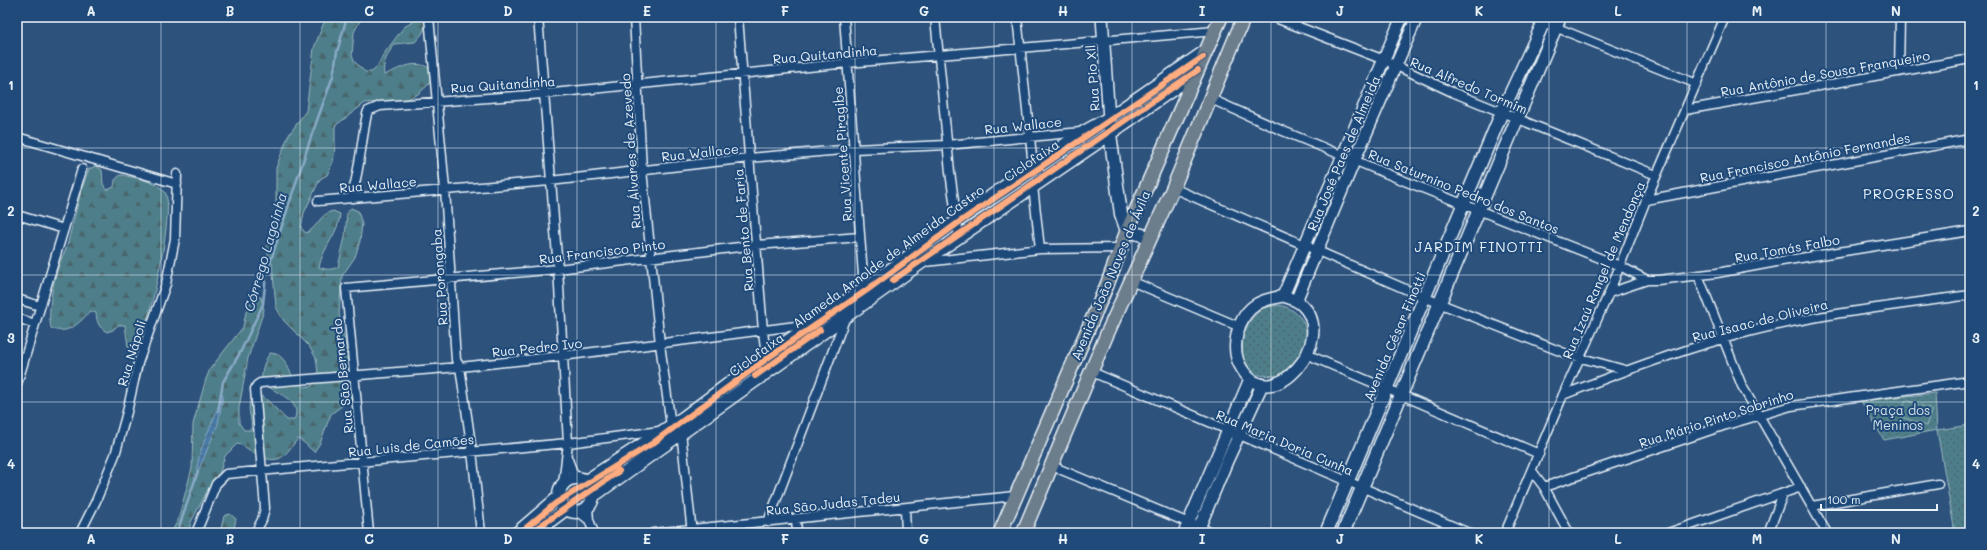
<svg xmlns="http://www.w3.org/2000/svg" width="1987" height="550" viewBox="0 0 1987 550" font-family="Mali,sans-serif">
<defs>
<pattern id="green-dots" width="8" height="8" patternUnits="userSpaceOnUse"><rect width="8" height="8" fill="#4e7e89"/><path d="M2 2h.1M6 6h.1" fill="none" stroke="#4a666d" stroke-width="1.8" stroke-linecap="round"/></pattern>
<pattern id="forest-firs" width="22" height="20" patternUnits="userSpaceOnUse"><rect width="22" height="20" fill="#4e7e89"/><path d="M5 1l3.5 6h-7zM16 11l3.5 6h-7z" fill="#4a666d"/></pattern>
<pattern id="water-waves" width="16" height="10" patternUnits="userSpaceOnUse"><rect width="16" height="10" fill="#4a7aa7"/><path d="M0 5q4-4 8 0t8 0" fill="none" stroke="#48647d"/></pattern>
</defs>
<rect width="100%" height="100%" fill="#2d527c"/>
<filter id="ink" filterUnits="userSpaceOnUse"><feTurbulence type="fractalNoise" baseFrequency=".025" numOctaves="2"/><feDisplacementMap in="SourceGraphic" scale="8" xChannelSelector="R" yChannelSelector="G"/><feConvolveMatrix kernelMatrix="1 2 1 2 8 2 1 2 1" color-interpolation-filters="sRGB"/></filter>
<g filter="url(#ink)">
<path fill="url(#green-dots)" stroke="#9bb8c0" d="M1279,305C1302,310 1314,331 1301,353C1295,362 1287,369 1278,376L1257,375L1243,361L1242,338L1249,322L1262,308Z
M1935,393L1937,430L1970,425V533H1955L1937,430L1884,440L1861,401Z"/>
<path fill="url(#forest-firs)" stroke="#9bb8c0" d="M326,17H362L354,32L352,55L355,62L365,72H372L377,67L383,55L404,27L422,17L428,21L422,34L415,42L394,44C388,55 382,62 384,75C401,68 415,58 433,70L429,84L418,94L403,101L387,103L379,102L365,103L335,126V148L333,162L327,175L320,179L304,213L301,228L306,233C318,228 319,214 333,211L340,214C339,233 323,247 319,267C326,270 331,270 338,267L345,237L347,213L351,208L358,211L362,224L360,241L355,257L342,276L339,314L345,342L348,363L347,371L352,393L350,400L331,414L320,443L314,452C308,447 305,442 298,439C283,456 282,466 256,455C248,451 246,445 237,444L225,456L219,475L213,480L191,522L188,533H171L178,520L192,468L193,424L206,379L210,369L243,327L246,312L253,297H261L264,310L248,358L239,408V423L244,430H251C253,418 246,410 251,398L258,395L265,398L287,420H294C304,399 273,394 262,381C261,370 264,362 270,353C291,354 285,378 305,387L312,386L318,373L316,358L309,346L284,321L276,307L272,263L266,249L276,210V168L288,136L306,111L314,48Z
M96,166L102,170L103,184L107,190L114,187L115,180L120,175C133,177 157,181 165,192C176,208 148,337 134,351L128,347L125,325H118L113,330L107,332C98,327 97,322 96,313L90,311C80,323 67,336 51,328C47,312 53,281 59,265C61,258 65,253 67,246C74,220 79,194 89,169Z
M230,514L236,519L233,533H220L224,516Z"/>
<path fill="#4e7e89" stroke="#9bb8c0" d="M1906,400L1932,409L1926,426L1900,416Z"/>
<path fill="url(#water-waves)" stroke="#89aac7" d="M221,392L223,396L218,424L197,474C196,454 211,426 218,408C220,403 220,397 221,392Z"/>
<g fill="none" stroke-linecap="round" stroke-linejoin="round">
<path stroke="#89aac7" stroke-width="2.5" d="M218,411L223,382L241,351L263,304L266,275L311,137L333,76L337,52L347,17
M177,533L198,471"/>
<g stroke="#e8f1f8" stroke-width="11">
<path id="minor" d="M429,17L445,189L456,360L460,367L472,451L481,533
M538,17L558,269L568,443L563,484
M634,17L642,170L660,344L671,426
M738,17L763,331L766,356L770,369
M844,17L864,289
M935,17L950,172L959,237
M1017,17L1033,166
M1273,17L1384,60L1452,92L1656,175
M1530,17L1697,84
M1899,72L1900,17
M1211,99L1283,131L1407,182L1620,266L1647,280
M1685,110L1970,59
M17,137L177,184
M1033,186L1040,249
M1173,188L1426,298L1567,354L1625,370
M351,198C360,171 361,142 367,114L368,111L380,106L543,94L848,63L1215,31
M1646,200L1970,139
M318,201L550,181L749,158L854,149L947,145L1081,132
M17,215L64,229
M925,262L1040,249L1122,248
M1698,275L1742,386L1827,533
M1131,281L1240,327
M1609,293L1647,280H1658L1717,273L1782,261L1970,231
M17,299L40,306
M17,318L35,324
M1306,354L1539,454
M1092,372L1469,533
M17,384L82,169
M1563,395C1616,374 1669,354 1723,339C1803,315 1887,307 1970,295
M681,432L692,533
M567,457L575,478
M1052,466L1213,533
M1532,471L1544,487L1569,533
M1544,487L1723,426L1791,406L1970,381
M1812,506L1938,484
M588,508L589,520L594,533
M905,508L906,533
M580,513L589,520
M796,518L797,533
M768,522L846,316
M80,533L96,501L115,455L127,412L138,363L166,284L175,239L177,174
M196,533L216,484L226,474L568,443L660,431
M255,533L262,520L265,508L255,389L257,385L260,383L460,367L562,356L796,326L807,327L815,338
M369,533L346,288L558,269L756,245L860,237
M653,533L1015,496
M1505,533L1563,395L1609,293L1646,200L1725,17
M1668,533L1801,487
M1768,533L1783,494"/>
</g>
<g stroke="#e8f1f8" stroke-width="14">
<path id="tertiary" d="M1102,17L1110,134L1184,82L1194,81
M1283,296L1402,17
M1283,296C1290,298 1297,300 1302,305C1339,339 1272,419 1242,369C1229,350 1237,316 1257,304C1265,299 1274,298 1283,296Z
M1296,301L1355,159L1417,17
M1184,533L1250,379
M1197,533L1227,461L1262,385"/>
</g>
<g stroke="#e8f1f8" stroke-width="15">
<path id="secondary" d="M559 495a17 17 0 1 1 34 0a17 17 0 1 1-34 0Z
M586,481L683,418L766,356L864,289L1033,166L1084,132L1109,118L1206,51
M593,496L922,262L1110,134L1121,214L1127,231L1150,237
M517,533L559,497
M534,533L566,509
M1326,533L1502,112L1546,17
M1343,533L1560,17"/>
</g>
<g stroke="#e8f1f8" stroke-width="16">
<path id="primary" d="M1000,533L1107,285L1127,231L1221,17
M1023,533L1107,334L1173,188L1244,17"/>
</g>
<use href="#minor" stroke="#1f4a7a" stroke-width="8"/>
<use href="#tertiary" stroke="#1f4a7a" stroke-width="11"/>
<use href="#secondary" stroke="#1f4a7a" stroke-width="12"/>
<use href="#primary" stroke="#6c7d8b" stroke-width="13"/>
<g stroke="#1f4a7a" stroke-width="8">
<path id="cycleway" d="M893,280L1198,70
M755,376L820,330
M520,533L556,503L653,443L769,357L867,290L958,223L1203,57
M530,533L619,471"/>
</g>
<use href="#cycleway" stroke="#ffac80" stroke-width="6"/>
</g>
</g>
<path fill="none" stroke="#e8f1f8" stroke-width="1" stroke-opacity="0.55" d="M161,17V533M300,17V533M438,17V533M577,17V533M716,17V533M855,17V533M994,17V533M1132,17V533M1271,17V533M1410,17V533M1549,17V533M1687,17V533M1826,17V533M17,148H1970M17,275H1970M17,402H1970"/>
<g text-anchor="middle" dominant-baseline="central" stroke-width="4" stroke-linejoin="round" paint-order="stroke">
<g font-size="13" fill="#e8f1f8" stroke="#1f4a7a">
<text transform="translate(825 54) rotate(-5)">Rua Quitandinha</text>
<text transform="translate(1825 73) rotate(-10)">Rua Antônio de Sousa Franqueiro</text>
<text transform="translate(1092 78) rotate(-94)">Rua Pio Xll</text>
<text transform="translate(503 84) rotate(-4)">Rua Quitandinha</text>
<text transform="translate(1469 85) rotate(23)">Rua Alfredo Tormim</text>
<text transform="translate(1023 125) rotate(-6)">Rua Wallace</text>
<text transform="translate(630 151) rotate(-94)">Rua Álvares de Azevedo</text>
<text transform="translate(700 152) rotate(-6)">Rua Wallace</text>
<text transform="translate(1343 153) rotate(-67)">Rua José Paes de Almeida</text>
<text transform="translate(842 154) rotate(-94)">Rua Vicente Piragibe</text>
<text transform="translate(1805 157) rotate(-11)">Rua Francisco Antônio Fernandes</text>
<text transform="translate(1031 160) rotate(-34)">Ciclofaixa</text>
<text transform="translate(378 184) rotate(-5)">Rua Wallace</text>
<text transform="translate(1464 191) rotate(22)">Rua Saturnino Pedro dos Santos</text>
<text transform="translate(743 230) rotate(-95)">Rua Bento de Faria</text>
<text transform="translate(1787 248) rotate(-10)">Rua Tomás Falbo</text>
<text transform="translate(602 251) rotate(-7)">Rua Francisco Pinto</text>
<text transform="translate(888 256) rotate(-36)">Alameda Arnolde de Almeida Castro</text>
<text transform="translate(1603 270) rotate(-67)">Rua Izaú Rangel de Mendonça</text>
<text transform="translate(1110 275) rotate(-67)">Avenida João Naves de Ávila</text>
<text transform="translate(439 277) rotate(-94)">Rua Porongaba</text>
<text transform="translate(1760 320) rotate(-14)">Rua Isaac de Oliveira</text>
<text transform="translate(1394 336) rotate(-67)">Avenida César Finotti</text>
<text transform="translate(537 347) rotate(-6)">Rua Pedro Ivo</text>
<text transform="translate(131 353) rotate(-73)">Rua Nápoli</text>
<text transform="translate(756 354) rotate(-36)">Ciclofaixa</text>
<text transform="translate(342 376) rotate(-96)">Rua São Bernardo</text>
<text transform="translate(1716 418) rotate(-18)">Rua Mário Pinto Sobrinho</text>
<text transform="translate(1285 442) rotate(23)">Rua Maria Doria Cunha</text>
<text transform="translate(411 445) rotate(-6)">Rua Luis de Camões</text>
<text transform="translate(833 503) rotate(-6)">Rua São Judas Tadeu</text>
</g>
<g font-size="13" fill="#d1e0e7" stroke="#1f4a7a">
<text x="1898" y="409">Praça dos<tspan x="1898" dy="15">Meninos</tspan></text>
</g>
<g font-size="14" letter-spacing="1" fill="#e8f1f8" stroke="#1f4a7a">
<text x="1909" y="193">PROGRESSO</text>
<text x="1479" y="246">JARDIM FINOTTI</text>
</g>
<g font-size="14" font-style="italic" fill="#d0dfec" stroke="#1f4a7a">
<text transform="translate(265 252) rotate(-74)">Córrego Lagoinha</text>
</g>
</g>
<rect width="1987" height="550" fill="none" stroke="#1f4a7a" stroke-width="44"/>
<path d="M1821 504v6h116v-6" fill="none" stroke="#e8f1f8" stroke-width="2"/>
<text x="1827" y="504" font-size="12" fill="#e8f1f8" stroke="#1f4a7a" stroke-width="3" paint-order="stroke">100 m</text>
<rect x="22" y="22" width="1943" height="506" fill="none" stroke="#e8f1f8" stroke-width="1.5"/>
<g font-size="13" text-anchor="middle" font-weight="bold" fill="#e8f1f8">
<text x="91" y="16">A</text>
<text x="230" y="16">B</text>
<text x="369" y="16">C</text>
<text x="508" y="16">D</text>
<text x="647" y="16">E</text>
<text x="785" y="16">F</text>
<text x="924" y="16">G</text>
<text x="1063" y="16">H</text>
<text x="1202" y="16">I</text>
<text x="1340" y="16">J</text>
<text x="1479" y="16">K</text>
<text x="1618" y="16">L</text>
<text x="1757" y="16">M</text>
<text x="1896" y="16">N</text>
<text x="11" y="90">1</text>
<text x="1976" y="90">1</text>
<text x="11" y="216">2</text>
<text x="1976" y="216">2</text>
<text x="11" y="343">3</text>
<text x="1976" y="343">3</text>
<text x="11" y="469">4</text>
<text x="1976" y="469">4</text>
<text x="91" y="544">A</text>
<text x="230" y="544">B</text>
<text x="369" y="544">C</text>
<text x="508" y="544">D</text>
<text x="647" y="544">E</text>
<text x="785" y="544">F</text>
<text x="924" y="544">G</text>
<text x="1063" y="544">H</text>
<text x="1202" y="544">I</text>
<text x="1340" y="544">J</text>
<text x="1479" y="544">K</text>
<text x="1618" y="544">L</text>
<text x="1757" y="544">M</text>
<text x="1896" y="544">N</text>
</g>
</svg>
